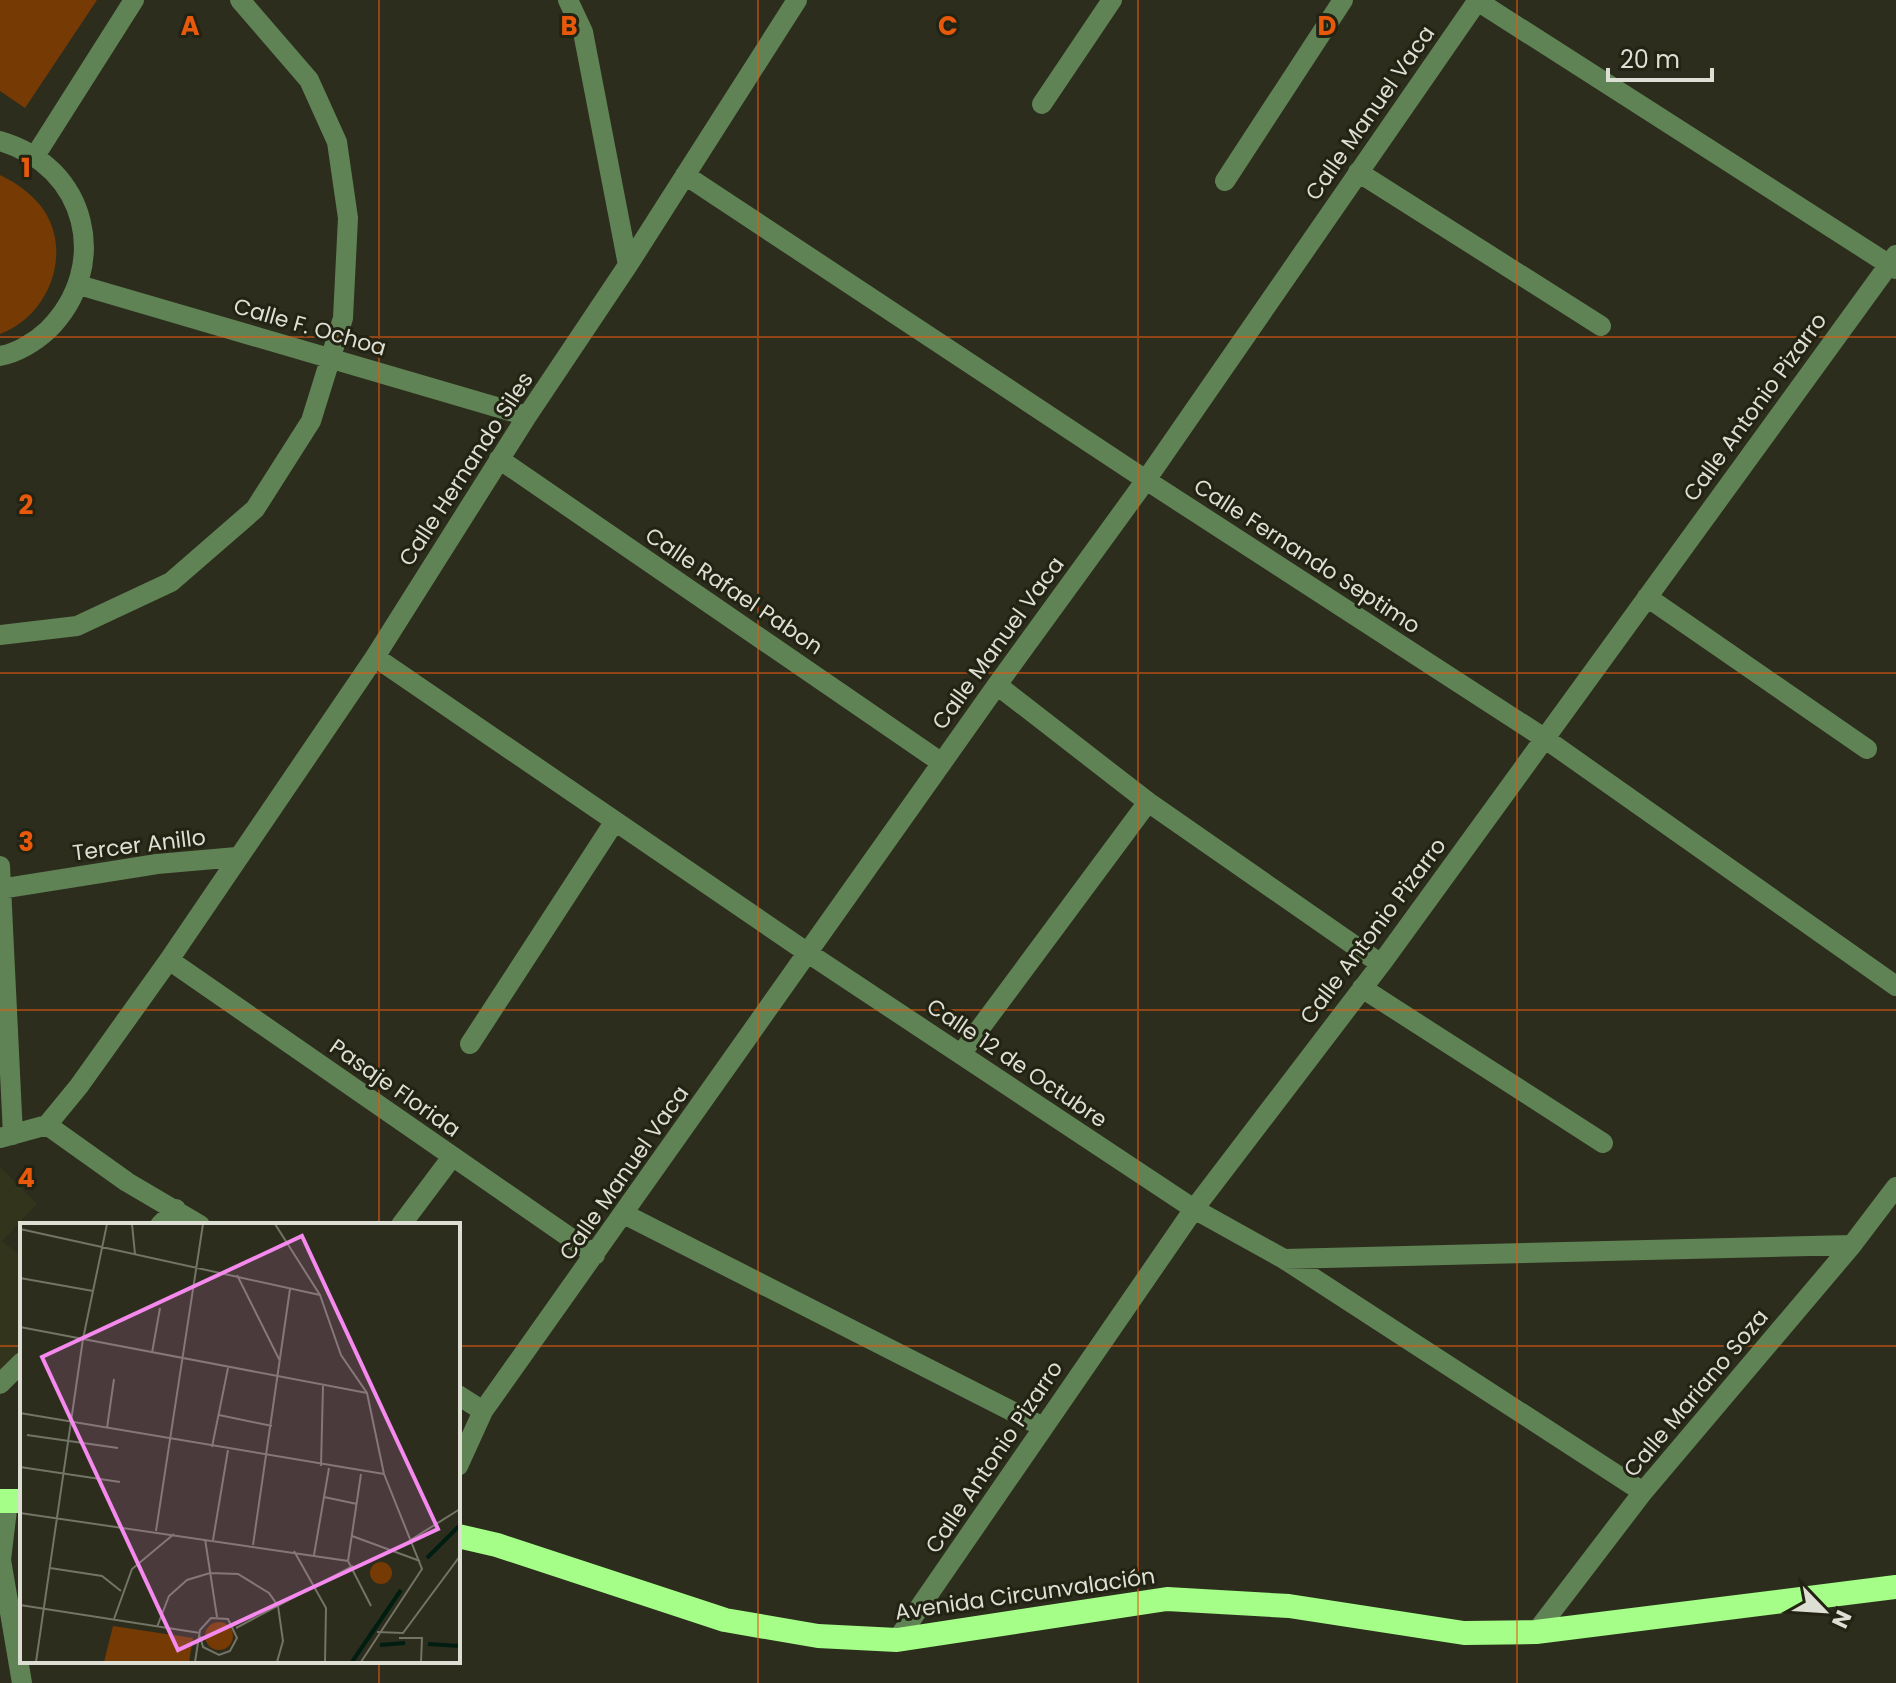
<svg xmlns="http://www.w3.org/2000/svg" width="1896" height="1683" viewBox="0 0 1896 1683" font-family="Poppins,sans-serif">
<rect width="100%" height="100%" fill="#2c2d1d"/>
<path fill="#33341c" d="M0,1167L37,1204L2,1241L22,1257V1350L0,1370Z"/>
<path fill="#763a04" d="M0,0H97L25,108L0,91Z
M0,175C16,183 28,191 40,205C75,249 50,316 0,334Z"/>
<g fill="none" stroke-linecap="round" stroke-linejoin="round">
<path stroke="#608355" stroke-width="20" d="M568,0L583,32L628,265
M1476,0L1896,269
M1042,104L1112,0
M0,141C87,166 112,266 48,330C35,342 17,353 0,356
M35,156L134,0
M1358,172L1601,326
M685,175L1146,480L1544,738L1896,986
M1225,181L1343,0
M79,285L527,416
M499,459L942,763
M1647,597L1867,749
M0,635L77,626L171,582L255,509L311,421L343,318L348,218L337,142L309,80L240,0
M375,657L808,953L1194,1209L1284,1259L1643,1492
M997,685L1148,802L1381,964
M0,866L13,1135
M0,889L157,864L237,857
M169,960L595,1255
M1362,988L1603,1143
M470,1044L615,821
M961,1054L1148,802
M47,1125L127,1182L200,1225
M0,1138L47,1125L79,1086L169,960L375,657L527,416L628,265L797,0
M624,1214L1043,1427
M160,1225L176,1209
M401,1225L452,1157
M1284,1259L1852,1245
M0,1384L22,1362
M458,1395L483,1411
M458,1466L483,1411L997,685L1146,480L1478,0
M8,1501L1,1560L22,1683
M1536,1632L1643,1492L1852,1245L1896,1187
M897,1640L1194,1209L1381,964L1896,255"/>
<path stroke="#a4fe87" stroke-width="24" d="M0,1501H22
M458,1536L497,1545L725,1620L818,1636L897,1640L1167,1599L1289,1606L1464,1633L1536,1632L1896,1587"/>
</g>
<path fill="none" stroke="#e8590c" stroke-width="2" stroke-opacity="0.55" d="M379,0V1225M758,0V1683M1138,0V1683M1517,0V1683M0,337H1896M0,673H1896M0,1010H1896M0,1346H22M458,1346H1896M379,1661V1683"/>
<g text-anchor="middle" dominant-baseline="central" stroke-width="6" stroke-linejoin="round" paint-order="stroke">
<g font-size="22" fill="#dedfd4" stroke="#232313">
<text transform="translate(1370 113) rotate(-55)">Calle Manuel Vaca</text>
<text transform="translate(310 327) rotate(16)">Calle F. Ochoa</text>
<text transform="translate(1755 407) rotate(-54)">Calle Antonio Pizarro</text>
<text transform="translate(466 469) rotate(-57)">Calle Hernando Siles</text>
<text transform="translate(1307 556) rotate(33)">Calle Fernando Septimo</text>
<text transform="translate(734 591) rotate(34)">Calle Rafael Pabon</text>
<text transform="translate(998 643) rotate(-54)">Calle Manuel Vaca</text>
<text transform="translate(139 845) rotate(-7)">Tercer Anillo</text>
<text transform="translate(1373 931) rotate(-53)">Calle Antonio Pizarro</text>
<text transform="translate(1017 1063) rotate(34)">Calle 12 de Octubre</text>
<text transform="translate(395 1088) rotate(35)">Pasaje Florida</text>
<text transform="translate(624 1173) rotate(-55)">Calle Manuel Vaca</text>
<text transform="translate(1696 1393) rotate(-50)">Calle Mariano Soza</text>
<text transform="translate(994 1457) rotate(-56)">Calle Antonio Pizarro</text>
<text transform="translate(1025 1594) rotate(-8)">Avenida Circunvalación</text>
</g>
</g>
<g transform="translate(20 1223)">
<rect width="440" height="440" fill="#2c2d1d"/>
<path d="M350 350a11 11 0 1 1 22 0a11 11 0 1 1-22 0ZM185 413a14 14 0 1 1 28 0a14 14 0 1 1-28 0ZM93,403L173,415L169,439H84Z" fill="#763a04"/>
<path fill="none" stroke="#001d12" stroke-width="4" d="M407,335L440,302M408,421L440,423M360,422L385,420M332,439L381,367"/>
<path fill="none" stroke="#737466" stroke-width="2" d="M112,1L115,31M255,1L300,72L321,132L347,170L364,251L402,346L341,439M0,6L300,72M217,52L260,138M0,55L73,68M0,104L347,170M132,130L140,85M0,190L364,251M199,192L252,203M87,205L94,156M7,212L98,225M192,224L208,145M301,243L303,163M0,244L100,259M304,274L337,281M0,290L328,338L351,383M136,308L183,1M332,313L400,338M185,316L197,394M193,317L208,227M389,318L440,286M233,322L270,66M274,328L306,385L305,439M294,332L309,245M328,338L341,251M30,345L82,353L101,368M0,382L180,410M94,396L112,346L154,311M137,404L149,373L167,357L190,350L218,351L249,370L258,383L263,418L257,439M216,405L333,343M357,409L383,410L440,333M379,415H402L401,439M16,439L63,116L87,1M175,439L180,407L191,395L208,396L217,415L210,428L199,432L183,424L180,413"/>
<path fill="#f589ee" fill-opacity="0.15" stroke="#f589ee" stroke-width="4" d="M282,13L418,306L158,427L22,134Z"/>
<rect width="440" height="440" fill="none" stroke="#dedfd4" stroke-width="4"/>
</g>
<g font-size="26" text-anchor="middle" font-weight="bold" fill="#e8590c" stroke="#232313" stroke-width="6" stroke-linejoin="round" paint-order="stroke">
<text x="190" y="35">A</text>
<text x="569" y="35">B</text>
<text x="948" y="35">C</text>
<text x="1327" y="35">D</text>
<text x="26" y="177">1</text>
<text x="26" y="514">2</text>
<text x="26" y="851">3</text>
<text x="26" y="1187">4</text>
</g>
<g transform="translate(1824 1611) rotate(115)" stroke="#232313" stroke-width="6" paint-order="stroke">
<path d="M0-6L14 30L0 20L-14 30Z" fill="#dedfd4"/>
<text y="-12" font-size="22" font-weight="bold" text-anchor="middle" fill="#dedfd4">N</text>
</g>
<path d="M1608 68v12h104v-12" fill="none" stroke="#dedfd4" stroke-width="4"/>
<text x="1620" y="68" font-size="24" fill="#dedfd4" stroke="#232313" stroke-width="6" paint-order="stroke">20 m</text>
</svg>
